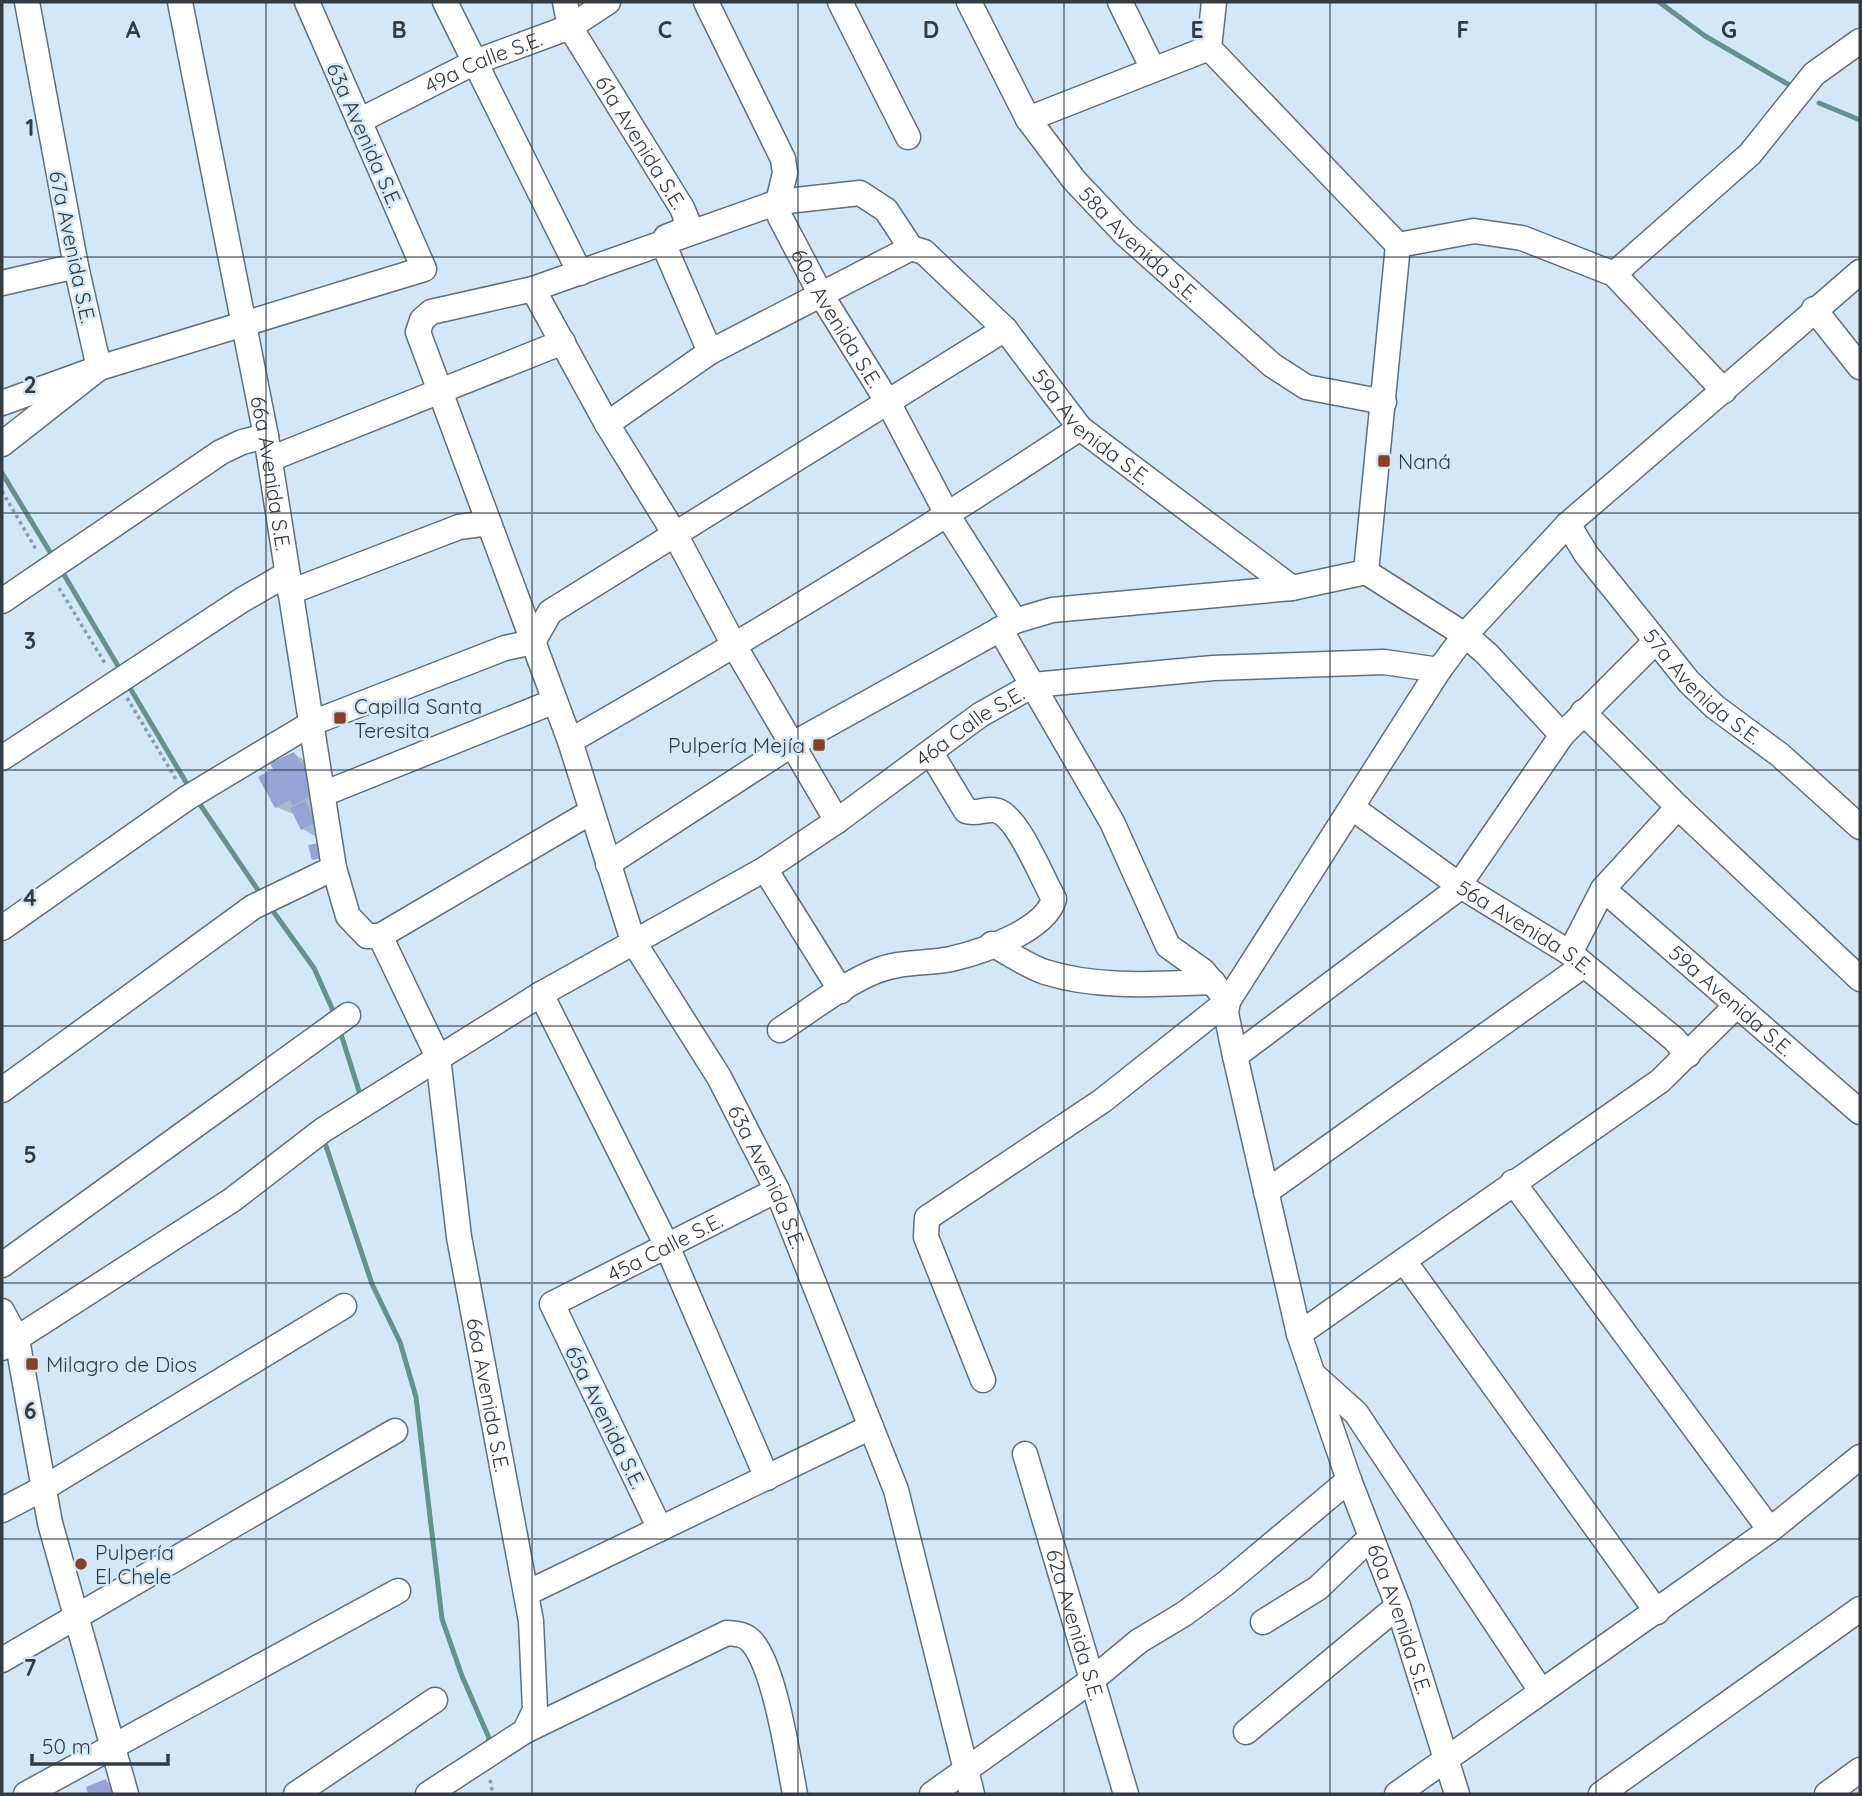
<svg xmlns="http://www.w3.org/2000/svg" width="1862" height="1796" viewBox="0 0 1862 1796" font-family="Quicksand,sans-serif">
<rect width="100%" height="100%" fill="#d2e8f9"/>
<path fill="#0003" d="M294,754L311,764L320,839L303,829L296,815L276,807V770Z
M106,1781L114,1786L117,1794H90L88,1788Z"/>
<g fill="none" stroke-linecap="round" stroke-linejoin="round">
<path stroke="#62948b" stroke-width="5" d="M1659,2L1705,36L1791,86
M1819,103L1860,120
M2,473L53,557
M60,568L121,671
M127,683L190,789
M197,800L262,896
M270,907L314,968L335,1015
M340,1031L359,1091
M326,1146L372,1284L400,1342L416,1397L442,1619L462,1676L489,1738L487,1744"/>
</g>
<path fill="#96a3d5" d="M294,752L301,763H308L315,793L293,806L290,800L275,808L258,777L273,769L270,763Z
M305,801L316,822L301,830L290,808Z
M320,843L323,858L312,860L308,845Z
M106,1779L112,1794H88L86,1787Z"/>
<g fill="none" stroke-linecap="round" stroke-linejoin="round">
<g stroke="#5d707f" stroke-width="27">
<g id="minor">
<path id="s1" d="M180,2L266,436L334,868L348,916L367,936H380L591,812"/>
<path d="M445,2L580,273"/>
<path id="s2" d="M565,2L570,27L682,208L687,220L682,231L666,237L663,243L710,352"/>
<path id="s3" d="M706,2L783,159L785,173L778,202L780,217L820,293L889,404L948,516L1015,621"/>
<path d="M840,2L908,137"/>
<path id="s4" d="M969,2L1028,119L1074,180L1125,234L1272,365L1306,387L1384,402"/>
<path d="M1120,2L1152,67"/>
<path d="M1214,2L1209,48L1398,245L1366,572"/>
<path d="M1028,119L1209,48"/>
<path id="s5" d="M359,121L475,62L570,27L608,2"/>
<path d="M1398,245L1474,231L1522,238L1614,274L1724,391"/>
<path id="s6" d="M911,248L886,210L860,193L778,202L533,289L431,312L422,320L418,332L570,741L633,941L719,1077L777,1190L896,1490L972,1794"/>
<path id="s7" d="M911,248L924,252L1005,329L1080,428L1292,588"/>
<path d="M1614,274L1750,154L1814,74L1860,41"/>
<path d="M2,283L76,266"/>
<path d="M533,289L607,424L676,536L735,647L837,821"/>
<path d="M1814,309L1860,367"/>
<path d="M2,403L99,368L424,269L307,2"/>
<path d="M607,424L710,352L911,248"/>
<path d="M2,444L99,368L76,266L27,2"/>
<path d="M270,459L563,342"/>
<path id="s8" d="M1568,524L1586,554L1689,682L1715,707L1780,755L1860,827"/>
<path d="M290,592L459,527L489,523"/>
<path d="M2,601L221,452L242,442L266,436"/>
<path id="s9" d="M1000,629L1112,822L1168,946L1203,971L1228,1001L1226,1013L1235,1056L1299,1334L1349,1480L1398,1606L1457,1794"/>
<path d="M1583,712L1678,807L1860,979"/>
<path d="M570,741C743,642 913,539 1080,428"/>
<path d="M2,758L242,600L287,574"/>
<path d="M323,794L555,701"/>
<path id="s10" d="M1354,809L1459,885L1570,953L1674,1039L1688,1055"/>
<path d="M608,864L791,745L1015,621L1052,610L1292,588L1366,572L1465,635L1487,654L1562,735"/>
<path d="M765,869L841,991"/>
<path id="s11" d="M1603,889L1860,1112"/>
<path d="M2,928L187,798L312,723L505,648L533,642L550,612L1005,329"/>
<path id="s12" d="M380,936L438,1057L459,1237L531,1621L535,1710L525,1731"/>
<path d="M992,944C1009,953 1027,966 1045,972C1099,989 1158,984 1213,982"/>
<path d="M1570,953L1603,889L1678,807"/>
<path d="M541,994L667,1246L767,1478"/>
<path d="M780,1030C811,1010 842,985 876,971C900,961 926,964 951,959C981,952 1045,931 1054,899C1042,878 1019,819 998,811C988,807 977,815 966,811L931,753"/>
<path d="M1235,1056L1455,891L1562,735L1656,641"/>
<path d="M2,1090L253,907L334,868"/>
<path d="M1513,1182L1770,1530"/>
<path d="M1266,1192L1584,965"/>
<path d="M1404,1261L1657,1612"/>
<path d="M2,1265L348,1015"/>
<path d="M2,1311L17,1339L50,1523L126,1794"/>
<path d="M1299,1334L1660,1081L1737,1005"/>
<path id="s13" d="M2,1348L232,1200L323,1130L541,994L765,869L837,821L980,715L1033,685L1213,668L1384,662L1439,670"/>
<path d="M1316,1377L1356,1413L1541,1691"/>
<path d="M983,1380L926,1237L927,1218L1102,1101L1228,1001L1439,670L1465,635L1568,524L1860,272"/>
<path id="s14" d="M1025,1454L1126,1794"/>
<path d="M2,1510L44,1488L344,1306"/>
<path id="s15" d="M660,1529L552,1304L777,1190"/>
<path d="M527,1593L871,1427"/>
<path d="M1263,1622L1318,1588L1371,1537"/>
<path d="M2,1660L395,1431"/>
<path d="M1246,1732L1398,1606"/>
<path d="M26,1794L398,1591"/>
<path d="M296,1794L435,1700"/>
<path d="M428,1794L525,1731L727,1633C737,1634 745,1634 752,1642C775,1668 788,1758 795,1794"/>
<path d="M932,1794L1092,1680L1139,1641L1184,1614L1226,1583L1349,1480"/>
<path d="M1397,1794L1770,1530L1860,1457"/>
<path d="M1601,1794L1860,1609"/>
<path d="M1827,1794L1860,1770"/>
</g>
</g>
<path stroke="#8c9ca8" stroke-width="3.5" stroke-dasharray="3.5 3.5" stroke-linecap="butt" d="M2,491L37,551
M59,588L106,665
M127,698L177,781
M490,1780L493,1794"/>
<use href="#minor" stroke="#fff" stroke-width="24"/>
</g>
<path fill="none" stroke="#343c43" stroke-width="2" stroke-opacity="0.55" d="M266,2V1794M532,2V1794M798,2V1794M1064,2V1794M1330,2V1794M1596,2V1794M2,257H1860M2,513H1860M2,770H1860M2,1026H1860M2,1283H1860M2,1539H1860"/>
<g fill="#883f22" stroke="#d2e8f9" stroke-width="2.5">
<rect x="1377" y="454" width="14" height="14" rx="3.5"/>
<rect x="333" y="711" width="14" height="14" rx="3.5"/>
<rect x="812" y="738" width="14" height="14" rx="3.5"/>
<rect x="25" y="1357" width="14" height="14" rx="3.5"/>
<circle cx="81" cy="1564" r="7"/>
</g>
<g text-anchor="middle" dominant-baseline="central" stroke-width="5" stroke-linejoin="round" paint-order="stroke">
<g font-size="21" fill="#343c43" stroke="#d2e8f9">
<text stroke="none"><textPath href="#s5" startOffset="138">49a Calle S.E.</textPath></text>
<text transform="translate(365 135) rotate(66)">63a Avenida S.E.</text>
<text stroke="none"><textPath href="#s2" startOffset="161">61a Avenida S.E.</textPath></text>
<text stroke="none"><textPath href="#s4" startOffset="299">58a Avenida S.E.</textPath></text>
<text transform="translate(73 247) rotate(78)">67a Avenida S.E.</text>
<text stroke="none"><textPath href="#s3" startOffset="350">60a Avenida S.E.</textPath></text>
<text stroke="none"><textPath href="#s7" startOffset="257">59a Avenida S.E.</textPath></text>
<text stroke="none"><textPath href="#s1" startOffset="480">66a Avenida S.E.</textPath></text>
<text stroke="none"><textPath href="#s8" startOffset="212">57a Avenida S.E.</textPath></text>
<text stroke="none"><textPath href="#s13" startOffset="1152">46a Calle S.E.</textPath></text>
<text stroke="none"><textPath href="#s10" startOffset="208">56a Avenida S.E.</textPath></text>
<text stroke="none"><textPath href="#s11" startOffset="170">59a Avenida S.E.</textPath></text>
<text stroke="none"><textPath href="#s6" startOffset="1466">63a Avenida S.E.</textPath></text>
<text stroke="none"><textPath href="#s15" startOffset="376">45a Calle S.E.</textPath></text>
<text stroke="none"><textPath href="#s12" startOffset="476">66a Avenida S.E.</textPath></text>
<text transform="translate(606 1417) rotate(64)">65a Avenida S.E.</text>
<text stroke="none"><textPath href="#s9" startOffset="1085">60a Avenida S.E.</textPath></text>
<text stroke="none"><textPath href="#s14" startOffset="178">62a Avenida S.E.</textPath></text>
</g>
<g font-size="21" fill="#343c43" stroke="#d2e8f9" text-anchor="start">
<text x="1398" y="461">Naná</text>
<text x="354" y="706">Capilla Santa<tspan x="354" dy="24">Teresita</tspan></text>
<text x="805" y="745" text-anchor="end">Pulpería Mejía</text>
<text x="46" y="1364">Milagro de Dios</text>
<text x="95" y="1552">Pulpería<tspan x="95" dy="24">El Chele</tspan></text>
</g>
</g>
<g font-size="23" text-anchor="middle" font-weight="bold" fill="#343c43" stroke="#d2e8f9" stroke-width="5" stroke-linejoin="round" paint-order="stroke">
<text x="133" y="38">A</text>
<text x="399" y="38">B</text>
<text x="665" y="38">C</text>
<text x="931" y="38">D</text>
<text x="1197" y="38">E</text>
<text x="1463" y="38">F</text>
<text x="1729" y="38">G</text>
<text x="30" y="136">1</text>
<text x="30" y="393">2</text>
<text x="30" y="649">3</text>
<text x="30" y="906">4</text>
<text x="30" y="1163">5</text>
<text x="30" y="1419">6</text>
<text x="30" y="1676">7</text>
</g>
<rect width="1862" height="1796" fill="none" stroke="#343c43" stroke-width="7"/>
<path d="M32 1754v10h136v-10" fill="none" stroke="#343c43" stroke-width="3.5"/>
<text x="42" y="1754" font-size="21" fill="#343c43" stroke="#d2e8f9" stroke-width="5" paint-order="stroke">50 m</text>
</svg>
